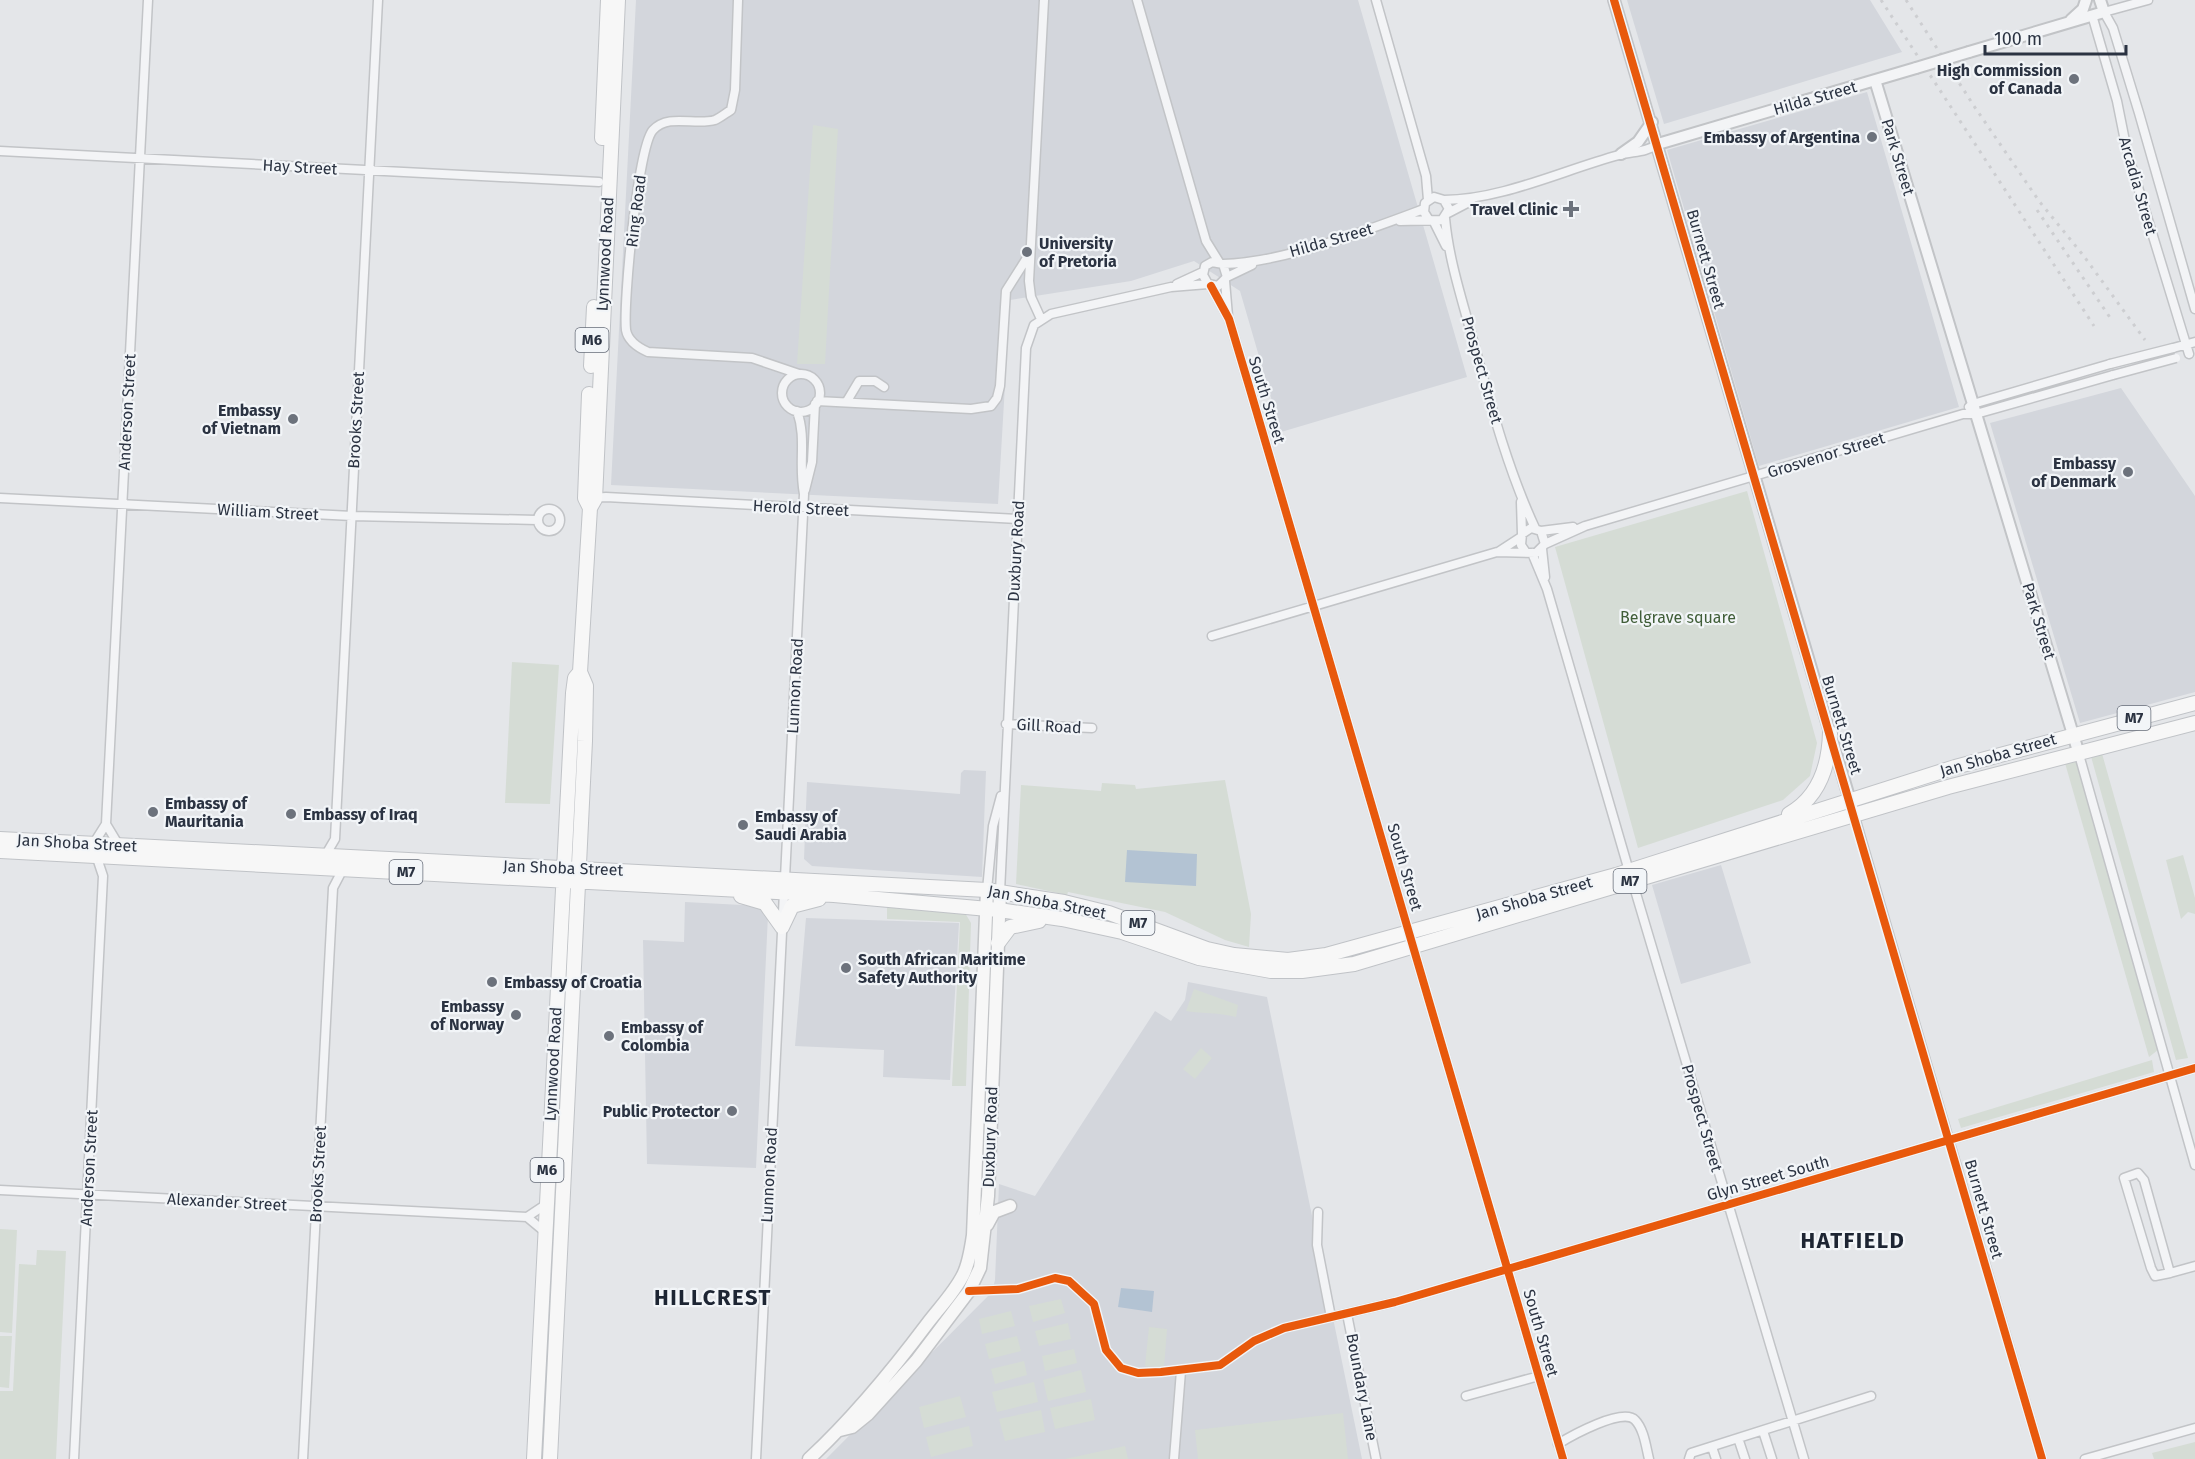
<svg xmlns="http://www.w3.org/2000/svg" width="2195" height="1459" viewBox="0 0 2195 1459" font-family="'Fira Sans',sans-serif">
<rect width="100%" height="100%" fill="#e4e6e9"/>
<path fill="#d3d6dc" d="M636,0H1358L1467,377L1281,432L1240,291L1194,261L1131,281L1010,300L998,504L611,485Z
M1627,0H1870L1902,52L1664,124Z
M1867,92L1959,407L1759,466L1667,150Z
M2121,388L2195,496V692L2080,723L1990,423Z
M964,770L986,771L982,877L812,866L804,859L807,782L960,794L961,773Z
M1721,865L1751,963L1681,984L1652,885Z
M685,902L761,906L768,915L756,1168L647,1164L643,940L684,942Z
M806,918L959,923L950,1080L883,1077L884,1050L795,1046Z
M1188,982L1267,997L1362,1459H826L992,1292L995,1280L999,1184L1035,1196L1155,1011L1171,1021L1185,1000Z"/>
<path fill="#d5dcd5" d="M813,125L838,129L825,364H797Z
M1747,491L1817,743L1810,776L1783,800L1638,848L1555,547Z
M512,662L559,665L550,804L505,803Z
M2101,750L2188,1058L2176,1060L2090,753Z
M2075,757L2158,1050L2149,1057L2065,763Z
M1225,780L1251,914L1249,947L1225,940L1165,912L1068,892L1067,895L1016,884L1021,785L1101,791L1102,783L1135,785L1136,789Z
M2183,855L2195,898V914L2188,912L2181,919L2166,860Z
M887,903L965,913L971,923L966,1086H952L960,922L887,919Z
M1194,989L1238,1005L1236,1017C1217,1012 1205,1014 1186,1011Z
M1201,1048L1212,1058L1195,1079L1183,1069Z
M2152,1060L2154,1072L1961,1128L1958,1119Z
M0,1229L17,1230L12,1333L0,1332Z
M37,1250L66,1251L56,1459H0V1391H13L19,1264L36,1265Z
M1061,1299L1065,1313L1033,1322L1029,1306Z
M1011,1311L1015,1326L982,1334L979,1319Z
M1068,1323L1071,1339L1039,1346L1035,1331Z
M1149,1327L1167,1329L1164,1368L1145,1366Z
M0,1336H12L9,1388L0,1387Z
M1017,1336L1021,1351L989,1359L985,1344Z
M1074,1349L1077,1363L1045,1371L1042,1356Z
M1024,1361L1027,1375L995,1384L991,1369Z
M1081,1370L1086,1392L1048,1401L1043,1380Z
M1034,1382L1038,1402L997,1412L992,1392Z
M960,1396L966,1417L924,1428L919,1407Z
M1091,1399L1095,1420L1055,1429L1050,1408Z
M1041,1410L1045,1432L1005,1441L999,1419Z
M1343,1413L1348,1459H1198L1195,1430Z
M969,1426L973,1446L931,1457L926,1437Z
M2195,1442V1459H2154L2152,1453Z
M1125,1446L1128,1459H1065Z"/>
<path fill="#b3c3d3" d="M1127,850L1197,854L1196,886L1125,882Z
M1121,1288L1154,1291L1152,1312L1118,1307Z"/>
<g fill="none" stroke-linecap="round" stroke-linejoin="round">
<g stroke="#c2c4c7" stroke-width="11">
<path id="minor" d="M738,0L735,90L731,110C726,113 720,118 715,120C695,126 669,113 653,130C638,146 623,303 626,330C628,341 639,348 648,352L752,358L799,374
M1137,0L1206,241L1219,262
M1376,0L1426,176L1428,200
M2148,0L2104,12L2113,28L2139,113L2195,309
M2092,15L2117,101L2127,151L2189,354
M0,151L599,182
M1444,200C1501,200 1563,170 1619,155C1633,151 1645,153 1658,144
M1448,213L1471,201
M1445,218C1449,262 1463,302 1474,344C1491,406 1508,470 1535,528
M1400,221L1442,220L1449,209L1444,200L1434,197L1425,203L1424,212L1429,220
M1434,222L1446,246
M1223,264C1282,263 1368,230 1424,209
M1227,277L1252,265
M1225,281L1228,316
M1177,284L1203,272
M1211,286L1229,319L1249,386L1563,1459
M1041,319L1031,297L1029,281L1044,0
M2173,348L2195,342
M782 393a19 19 0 1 1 38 0a19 19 0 1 1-38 0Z
M817,401L971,409L991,406L997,398L1000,386L1006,291L1030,253
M847,401L859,381H875L884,387
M1969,407L1973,404L2110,364
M805,490L812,462L815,404
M0,498L352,516L537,520
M592,498L606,497L1018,519
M1521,502L1522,534
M538 520a11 11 0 1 1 22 0a11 11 0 1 1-22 0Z
M1541,531L1573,527
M1545,544L1585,526L1963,414H1976L2113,375
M1542,549L1545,577
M1498,552L1521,537
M1532,553L1547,589L1629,871
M1212,636L1497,552L1536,553L1545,544L1541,531L1531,528L1522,534L1521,545L1525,551
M1006,724L1092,728
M2078,751L2195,1165
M1854,814L2042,1459
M106,824L118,844
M94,843L106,824L148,0
M325,856L335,839L378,0
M785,878L804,494C798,463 807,439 797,411
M1632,880L1804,1459
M987,890L993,826L1001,796
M1000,892L1026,348L1034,325L1051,314L1171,287L1208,284L1218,286L1227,277L1223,264L1212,262L1205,266L1203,275L1208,284
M0,1190L527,1217L545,1205
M1318,1212L1317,1245L1331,1317
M527,1217L545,1232
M2170,1273L2155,1276L2151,1268L2124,1178L2138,1173L2144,1180L2170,1273L2195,1266
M969,1291L1018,1289L1055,1278L1069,1281L1094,1304L1106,1350L1121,1368L1138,1373L1161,1372L1220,1365L1254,1341L1284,1328L1395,1302L2195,1068
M1347,1314L1376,1459
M1466,1396L1539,1376
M1763,1431L1772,1459
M1738,1438L1745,1459
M1558,1444C1571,1436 1623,1407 1635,1420C1644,1429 1646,1447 1649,1459
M1712,1447L1716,1459
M74,1459L103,876L96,855
M303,1459L333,888L344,867
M756,1459L784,892
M1174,1459L1181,1371
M1689,1459L1691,1453L1871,1396
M2085,1459L2195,1428"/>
</g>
<g stroke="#c2c4c7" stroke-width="14">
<path id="tertiary" d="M1614,0L1854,814
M2071,20L2083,9L2086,0
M1969,52L2104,12L2100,0
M1875,80L2078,751
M1658,144L1916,68
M1621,154L1638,142L1652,122"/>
</g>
<g stroke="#c2c4c7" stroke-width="15">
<path id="secondary" d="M987,1225L994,1212L1010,1206
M840,1430L852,1427L868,1414L916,1361L969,1291L980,1268L988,1196L1000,892
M809,1459C853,1418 891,1372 927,1324C939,1308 954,1293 963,1275C969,1263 971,1249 973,1235L987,890"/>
</g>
<g stroke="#c0c3c7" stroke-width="16">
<path id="primary" d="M602,138L608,0
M591,366L594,307
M589,394L585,498L590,508
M1789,814C1819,797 1829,765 1830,733
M0,839L987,890L1064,902L1109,913L1207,949L1234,955L1288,960L1326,955L1616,875L1955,767L2195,703
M0,851L834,895L999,910L1062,919L1122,932L1199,958L1271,971H1302L1354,964L1948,787L2195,723
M741,896L765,903L782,927
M782,927L792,906L819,899
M998,943L1010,927L1039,921
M534,1459L573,693L575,678L580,672L590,508L595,499L618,0
M550,1459L585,741L586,686L580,672"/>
</g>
<use href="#minor" stroke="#f3f4f6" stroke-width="8"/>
<use href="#tertiary" stroke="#f3f4f6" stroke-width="10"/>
<use href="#secondary" stroke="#f7f7f7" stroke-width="12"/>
<use href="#primary" stroke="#f7f7f7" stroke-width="14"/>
<path stroke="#cdced1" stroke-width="3" stroke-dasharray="3 6" stroke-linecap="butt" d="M1881,0L2094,326
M1906,0L1974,106L2039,201L2083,255L2145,340
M2037,210L2111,319"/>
<g stroke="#c2c4c7" stroke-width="11" stroke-linecap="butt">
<path id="minor-bridge" d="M2110,364L2173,348
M2113,375L2176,358"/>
</g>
<g stroke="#c2c4c7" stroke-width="14" stroke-linecap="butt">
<path id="tertiary-bridge" d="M1916,68L1969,52"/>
</g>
<use href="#minor-bridge" stroke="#f3f4f6" stroke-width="8"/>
<use href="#tertiary-bridge" stroke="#f3f4f6" stroke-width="10"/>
<g stroke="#f2f5f8" stroke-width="11">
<path id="cycleway" d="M1614,0L2042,1459
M1211,286L1229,319L1249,386L1563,1459
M969,1291L1018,1289L1055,1278L1069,1281L1094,1304L1106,1350L1121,1368L1138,1373L1161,1372L1220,1365L1254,1341L1284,1328L1395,1302L2195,1068"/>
</g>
<use href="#cycleway" stroke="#e8590c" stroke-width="8"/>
</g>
<g fill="#6c727c" stroke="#f2f5f8" stroke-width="2">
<circle cx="2074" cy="79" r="6"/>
<circle cx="1872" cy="137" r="6"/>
<path d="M1568 200h6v6h6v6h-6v6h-6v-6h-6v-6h6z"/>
<circle cx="1027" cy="252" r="6"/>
<circle cx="293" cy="419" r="6"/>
<circle cx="2128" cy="472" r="6"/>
<circle cx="153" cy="812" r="6"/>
<circle cx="291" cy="814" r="6"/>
<circle cx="743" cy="825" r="6"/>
<circle cx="846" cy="968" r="6"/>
<circle cx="492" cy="982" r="6"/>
<circle cx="516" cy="1015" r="6"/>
<circle cx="609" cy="1036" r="6"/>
<circle cx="732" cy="1111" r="6"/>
</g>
<g text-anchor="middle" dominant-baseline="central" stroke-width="4.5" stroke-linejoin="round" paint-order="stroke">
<g fill="#f2f5f8" stroke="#676d79" stroke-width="1.5">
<rect x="575.5" y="328" width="33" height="24" rx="4.5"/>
<rect x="2117.5" y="706" width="33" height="24" rx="4.5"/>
<rect x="389.5" y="860" width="33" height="24" rx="4.5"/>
<rect x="1613.5" y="869" width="33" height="24" rx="4.5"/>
<rect x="1121.5" y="911" width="33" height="24" rx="4.5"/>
<rect x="530.5" y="1158" width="33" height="24" rx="4.5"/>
</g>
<g font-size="15" font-weight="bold" fill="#2b3342">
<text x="592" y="340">M6</text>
<text x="2134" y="718">M7</text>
<text x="406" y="872">M7</text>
<text x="1630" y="881">M7</text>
<text x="1138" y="923">M7</text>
<text x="547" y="1170">M6</text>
</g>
<g font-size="16" font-weight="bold" fill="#2b3342" stroke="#f2f5f8" text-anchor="end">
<text x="2062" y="70">High Commission<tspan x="2062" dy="18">of Canada</tspan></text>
<text x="1860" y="137">Embassy of Argentina</text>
<text x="1558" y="209">Travel Clinic</text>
<text x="1039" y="243" text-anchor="start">University<tspan x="1039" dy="18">of Pretoria</tspan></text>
<text x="281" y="410">Embassy<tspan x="281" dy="18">of Vietnam</tspan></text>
<text x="2116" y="463">Embassy<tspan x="2116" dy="18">of Denmark</tspan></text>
<text x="165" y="803" text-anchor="start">Embassy of<tspan x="165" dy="18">Mauritania</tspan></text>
<text x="303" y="814" text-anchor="start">Embassy of Iraq</text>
<text x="755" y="816" text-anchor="start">Embassy of<tspan x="755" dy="18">Saudi Arabia</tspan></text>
<text x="858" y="959" text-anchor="start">South African Maritime<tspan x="858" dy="18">Safety Authority</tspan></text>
<text x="504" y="982" text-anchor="start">Embassy of Croatia</text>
<text x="504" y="1006">Embassy<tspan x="504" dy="18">of Norway</tspan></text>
<text x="621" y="1027" text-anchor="start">Embassy of<tspan x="621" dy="18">Colombia</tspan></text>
<text x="720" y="1111">Public Protector</text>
</g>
<g font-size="16" fill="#2b3342" stroke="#f2f5f8">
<text transform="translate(1815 98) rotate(-16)">Hilda Street</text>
<text transform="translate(1898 157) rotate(73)">Park Street</text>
<text transform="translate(300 167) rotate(3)">Hay Street</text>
<text transform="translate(2138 186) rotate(74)">Arcadia Street</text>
<text transform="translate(636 211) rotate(-83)">Ring Road</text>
<text transform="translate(1331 240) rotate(-16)">Hilda Street</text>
<text transform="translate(605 254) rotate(-87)">Lynnwood Road</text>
<text transform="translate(1706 259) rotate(74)">Burnett Street</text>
<text transform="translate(1482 370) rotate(74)">Prospect Street</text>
<text transform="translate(1267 400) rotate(73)">South Street</text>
<text transform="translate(127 412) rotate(-87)">Anderson Street</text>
<text transform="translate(356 420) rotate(-87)">Brooks Street</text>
<text transform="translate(1826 455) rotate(-17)">Grosvenor Street</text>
<text transform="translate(801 508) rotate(3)">Herold Street</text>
<text transform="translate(268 512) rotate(3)">William Street</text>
<text transform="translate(1016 551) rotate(-87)">Duxbury Road</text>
<text transform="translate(2039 621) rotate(73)">Park Street</text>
<text transform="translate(795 686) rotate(-87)">Lunnon Road</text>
<text transform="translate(1842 725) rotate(73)">Burnett Street</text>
<text transform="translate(1049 726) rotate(3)">Gill Road</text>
<text transform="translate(1998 755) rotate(-16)">Jan Shoba Street</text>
<text transform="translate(77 843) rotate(3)">Jan Shoba Street</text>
<text transform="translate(1405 867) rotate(74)">South Street</text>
<text transform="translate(563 868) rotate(2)">Jan Shoba Street</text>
<text transform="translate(1534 898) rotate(-16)">Jan Shoba Street</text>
<text transform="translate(1047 902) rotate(11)">Jan Shoba Street</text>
<text transform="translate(553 1064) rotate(-87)">Lynnwood Road</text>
<text transform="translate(1702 1118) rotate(74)">Prospect Street</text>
<text transform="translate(990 1137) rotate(-88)">Duxbury Road</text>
<text transform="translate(89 1168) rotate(-87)">Anderson Street</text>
<text transform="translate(318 1174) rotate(-87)">Brooks Street</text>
<text transform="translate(769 1175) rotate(-87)">Lunnon Road</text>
<text transform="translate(1768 1178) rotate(-16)">Glyn Street South</text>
<text transform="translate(227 1202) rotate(3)">Alexander Street</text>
<text transform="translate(1984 1209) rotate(74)">Burnett Street</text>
<text transform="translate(1541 1333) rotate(74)">South Street</text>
<text transform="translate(1362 1387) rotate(79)">Boundary Lane</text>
</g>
<g font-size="16" fill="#405e38" stroke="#f2f5f8">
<text x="1678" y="617">Belgrave square</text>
</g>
<g font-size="22" font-weight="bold" letter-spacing="1.5" fill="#1d2533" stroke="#f2f5f8">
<text x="1853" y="1240">HATFIELD</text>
<text x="713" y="1297">HILLCREST</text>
</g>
</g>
<path d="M1985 45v9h141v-9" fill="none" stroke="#2b3342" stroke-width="3"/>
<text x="1994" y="45" font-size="18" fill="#2b3342" stroke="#f2f5f8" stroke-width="4.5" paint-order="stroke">100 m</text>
</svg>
